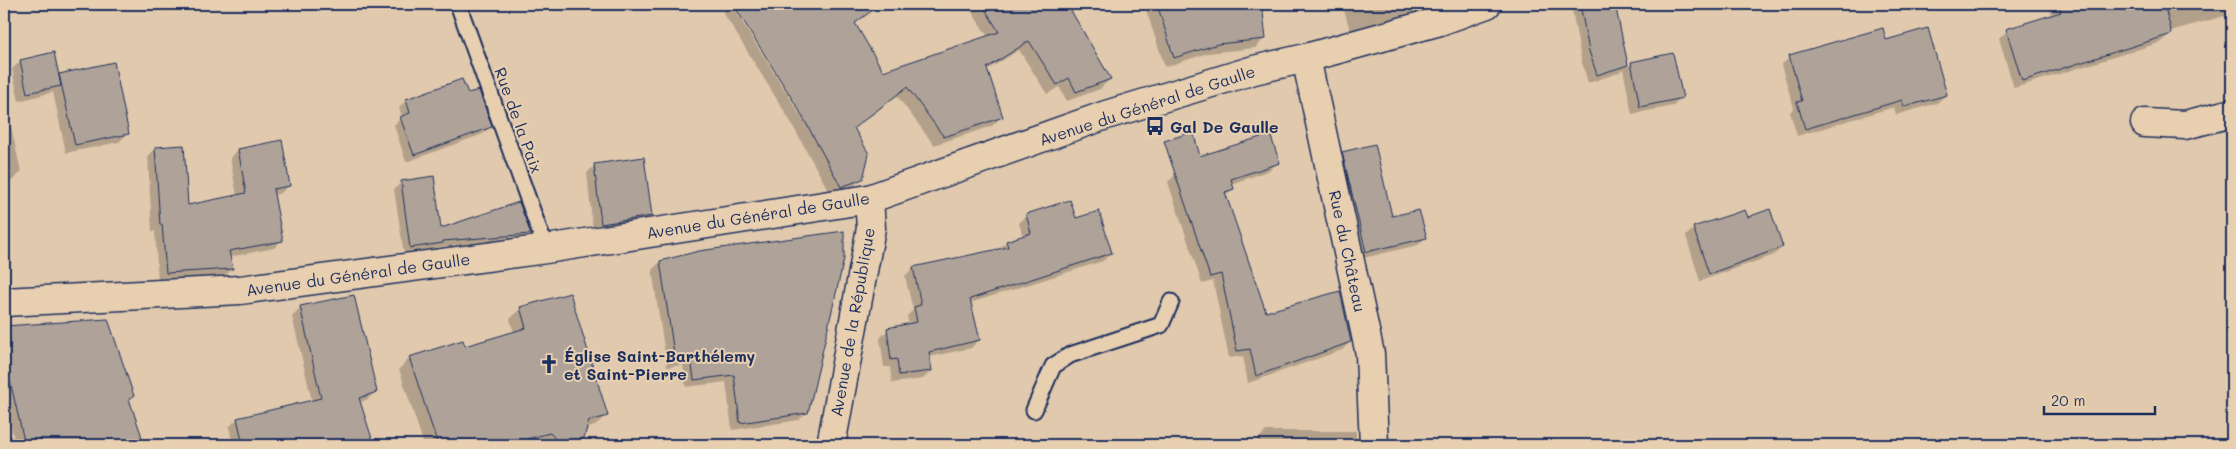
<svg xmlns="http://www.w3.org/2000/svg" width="2236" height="449" viewBox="0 0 2236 449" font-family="Mali,sans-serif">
<rect width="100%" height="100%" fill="#e0c9ad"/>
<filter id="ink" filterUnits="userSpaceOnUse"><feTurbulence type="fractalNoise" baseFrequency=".02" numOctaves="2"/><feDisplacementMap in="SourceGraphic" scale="10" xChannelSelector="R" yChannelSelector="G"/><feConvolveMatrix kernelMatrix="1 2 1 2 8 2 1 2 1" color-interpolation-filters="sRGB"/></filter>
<g filter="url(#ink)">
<path fill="#0003" d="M731,4L801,116L803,114L734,4H868L872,9L854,25L882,73L988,37L967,4H1066L1109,80L1100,89L1067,101L1059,87L1047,94L1019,50L987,70L1002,116L992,126L934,145L897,96L853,129L862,178L852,188L831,195L789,119L723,12Z
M1144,4H1261L1264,39L1255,48L1208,53L1165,67Z
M1342,4H1428L1421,11L1350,30Z
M1577,4H1613L1627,67L1632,63L1682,98L1673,106L1632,114L1623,69L1618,73L1588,83L1581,59L1572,9Z
M2053,4H2232V14L2170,31V33L2162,42L2014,88L1999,39L2007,31L2052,16L2049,8Z
M1885,42L1946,95L1937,103L1896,115L1894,107L1797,136L1790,112L1794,108L1781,65L1790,57Z
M21,61L58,77L60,75L128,133L119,142L66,153L53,92L19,101L12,69Z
M461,81L467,95L491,126L483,134L406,162L394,125L402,117L399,108L406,100Z
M4,108H7L21,172L13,180L4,182Z
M281,142L289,185L281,193L273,195L282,240L274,248L229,257L232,269L224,277L158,281L155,231L152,232L148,156L156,148L187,206L237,196L230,158L238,150Z
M1343,153L1391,218L1426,237L1418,245L1359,259L1336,160Z
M1278,162L1270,170L1231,184L1233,189L1225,196L1265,314L1350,342L1342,350L1248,383L1243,356L1229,358L1213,281L1202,284L1168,182L1176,174Z
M595,165L651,216L643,224L593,231L587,173Z
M433,178L440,230L529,234L523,240L438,247L435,250L404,254L394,189L401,183Z
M1027,215L1076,220L1111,253L1103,261L970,303L979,340L971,348L929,357L931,371L923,379L892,383L890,367H884L880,338L888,330L909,325L907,316L913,310L905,276L913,268L998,250L1006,242L1023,237L1019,223Z
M1747,218L1782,247L1774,255L1700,281L1686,236L1694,228Z
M660,262L807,412L799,420L732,430L726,382L686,387L683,365L667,367L652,270Z
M301,307L376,391L368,399L359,403L372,445H233L229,427L237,419L312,401L292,316Z
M521,308L606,415L595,426L585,429L583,438L576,445H540L538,443L531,445H424L399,369L410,358L464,348L514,333L510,319Z
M107,320L132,396L128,401L141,437L131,445H15L4,393V327Z
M1266,431H1356V445H1259L1258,439Z"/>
<path fill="#afa399" stroke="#1b2f5e" d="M733,4H881L855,23L883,71L999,32L982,4H1067L1111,79L1076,92L1069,78L1057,85L1029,41L987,68L1003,117L944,137L907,87L854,128L869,154L863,179L841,187L799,110Z
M1157,4H1262L1266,39L1218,44L1174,58Z
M1580,4H1615L1628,65L1597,75L1589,51Z
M2058,4H2164L2172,34L2022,81L2006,29L2061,12Z
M1883,28L1886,40L1928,28L1947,95L1904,107L1902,100L1805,129L1797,102L1802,101L1789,55Z
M54,52L61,86L27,93L20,60Z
M1673,53L1683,98L1640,107L1631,62Z
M114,62L129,134L75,145L59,74Z
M462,79L468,93L479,90L492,127L414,155L400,117L410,113L406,99Z
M1193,132L1200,156L1270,134L1280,163L1231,179L1234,189L1225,192L1266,312L1340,291L1351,342L1256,376L1250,349L1237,351L1221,274L1210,277L1164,141Z
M282,140L290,186L273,189L283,241L229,251L233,269L166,273L162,224L160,225L155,147L184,145L188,205L246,193L238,149Z
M1375,144L1392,216L1419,210L1427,238L1366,252L1342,152Z
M644,157L652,216L601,224L594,164Z
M434,176L441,228L519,202L531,234L443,241V243L410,248L401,181Z
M1070,200L1076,218L1099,211L1112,253L970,299L980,340L929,352L932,371L899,375L897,359L891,360L887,328L917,322L914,307L921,305L913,267L1008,247L1006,241L1031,233L1026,214Z
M1770,209L1783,247L1709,274L1693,227L1745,210L1748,217Z
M844,231V259L808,413L740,423L734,375L694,380L691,358L675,360L660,261L699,251Z
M570,293L608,416L589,421L584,438L561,445L550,433L504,445H438L409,357L463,340L465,346L526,328L520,307Z
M354,295L377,392L359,398L374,445H243L237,418L321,398L300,306Z
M108,319L134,396L129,399L142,437L117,445H25L10,381L4,382V326Z"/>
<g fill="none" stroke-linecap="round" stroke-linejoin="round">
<g stroke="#1b2f5e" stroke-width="19">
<path id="lane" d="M458,4L546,249
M1034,410L1053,366L1070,355L1161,325L1171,302"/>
</g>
<g stroke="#1b2f5e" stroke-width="31">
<path id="street" d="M1306,58L1370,354L1374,445
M2145,123L2185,125L2232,113
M831,445L871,228L869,199"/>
</g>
<g stroke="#1b2f5e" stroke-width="31">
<path id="secondary" d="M4,302L240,290L546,249L869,199L1106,115L1254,70L1306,58L1440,21L1487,4"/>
</g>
<use href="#lane" stroke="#e8cfb0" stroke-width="15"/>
<use href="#street" stroke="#e8cfb0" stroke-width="28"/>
<use href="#secondary" stroke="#e8cfb0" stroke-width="28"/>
</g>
</g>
<defs>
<g id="bus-bare" transform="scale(1.5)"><path d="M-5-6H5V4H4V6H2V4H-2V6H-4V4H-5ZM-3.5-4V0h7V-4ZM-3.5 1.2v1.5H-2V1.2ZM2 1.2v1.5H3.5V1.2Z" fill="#1b2f5e" stroke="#e8cfb0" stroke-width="2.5" paint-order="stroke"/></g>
<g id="church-bare" transform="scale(1.5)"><path d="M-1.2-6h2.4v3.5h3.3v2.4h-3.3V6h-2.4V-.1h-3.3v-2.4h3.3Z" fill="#1b2f5e" stroke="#e8cfb0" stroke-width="2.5" paint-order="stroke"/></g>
</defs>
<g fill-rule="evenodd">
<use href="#bus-bare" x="1155" y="126"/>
<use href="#church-bare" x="549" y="364"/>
</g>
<g text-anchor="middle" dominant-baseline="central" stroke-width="4" stroke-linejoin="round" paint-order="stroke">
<g font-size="16" fill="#1b2f5e" stroke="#e8cfb0">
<text transform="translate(1147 105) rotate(-18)">Avenue du Général de Gaulle</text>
<text transform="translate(519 120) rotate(70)">Rue de la Paix</text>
<text transform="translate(758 215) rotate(-9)">Avenue du Général de Gaulle</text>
<text transform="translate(1348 251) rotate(78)">Rue du Château</text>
<text transform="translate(358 274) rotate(-8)">Avenue du Général de Gaulle</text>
<text transform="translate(852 322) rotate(-80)">Avenue de la République</text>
</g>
<g font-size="16" font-weight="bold" fill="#1b2f5e" stroke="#e8cfb0" text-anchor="start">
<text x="1170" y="126">Gal De Gaulle</text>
<text x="564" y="355">Église Saint-Barthélemy<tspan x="564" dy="18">et Saint-Pierre</tspan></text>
</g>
</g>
<rect width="2236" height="449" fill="none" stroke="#e8cfb0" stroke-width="20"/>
<rect x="10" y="10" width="2216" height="429" fill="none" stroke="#1b2f5e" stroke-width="2" filter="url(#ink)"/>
<path d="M2044 406v8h111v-8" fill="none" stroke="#1b2f5e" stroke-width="2.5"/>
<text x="2051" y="406" font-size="15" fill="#1b2f5e" stroke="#e8cfb0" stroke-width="4" paint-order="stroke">20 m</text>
</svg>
